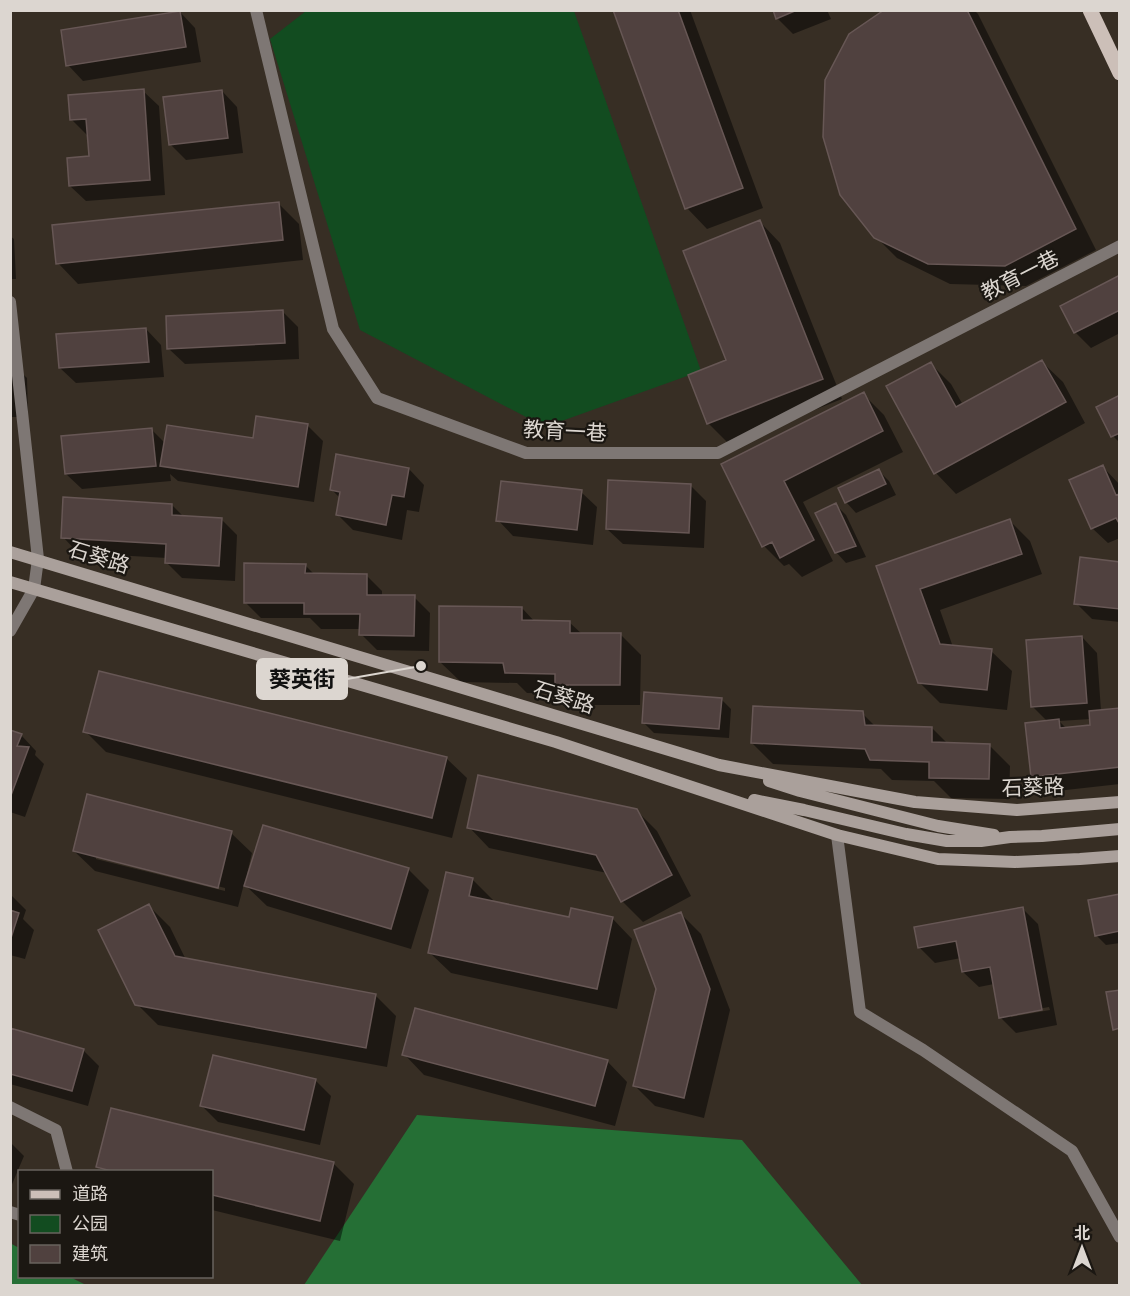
<svg xmlns="http://www.w3.org/2000/svg" width="1130" height="1296" viewBox="0 0 1130 1296" font-family="'PT Sans','Noto Sans SC',sans-serif">
<rect width="100%" height="100%" fill="#372e24"/>
<path fill="#124c20" d="M306,11H574L701,371L545,427L360,330L270,39Z"/>
<path fill="#256f35" d="M417,1115L742,1140L862,1285H304Z
M10,1243L19,1248L20,1276L70,1277L86,1285H11Z"/>
<path fill="#0007" fill-rule="evenodd" d="M614,10H690L763,208L707,229L687,208Z
M775,10H827L831,19L793,34L777,18Z
M886,10H974L978,14L1096,250L1026,286L950,284L897,258L876,237Z
M180,12L195,28L201,62L83,81L68,65Z
M143,91L159,106L165,195L86,201L70,186L91,158L89,135H87L71,119Z
M222,91L237,107L243,153L186,160L170,144Z
M278,203L299,224L303,260L78,284L58,263Z
M760,222L780,243L842,399L729,444L708,423L728,361Z
M10,236L14,239L16,279H10Z
M1120,276V333L1091,348L1076,333L1062,307Z
M282,311L298,327L299,359L185,364L169,349Z
M146,329L161,345L164,377L76,383L60,368Z
M10,362L27,378L28,417H10Z
M1042,362L1063,382L1085,423L956,494L936,473L930,363L951,384L963,405Z
M863,394L884,415L903,452L803,502L833,561L802,577L789,564L784,566L764,546L723,464Z
M1120,397V443L1113,436L1098,408Z
M307,425L323,441L314,502L178,481L170,474L171,481L82,489L66,474L152,430L165,443L254,439Z
M1103,467L1120,485V538L1108,543L1092,528Z
M409,469L424,485L419,512L407,510L402,540L353,530L338,515L341,499L331,489Z
M879,471L889,481L896,495L856,513L846,502Z
M690,485L706,501L704,548L623,544L607,529Z
M581,492L597,507L593,545L513,536L498,520Z
M172,505L184,517L221,519L237,535L235,581L182,578L166,562L167,558L78,553L63,537Z
M836,505L846,515L866,557L846,563L836,552Z
M1010,521L1030,541L1042,574L940,610L953,647L991,651L1012,671L1007,710L940,703L919,682L878,567Z
M1120,563V622L1092,619L1076,603Z
M305,565L314,574L366,575L382,591V596L414,597L430,613L429,651L377,650L361,634V629H321L310,618H261L245,602Z
M522,608L535,622H569L582,634H620L641,655L640,705H577L565,694L527,693L517,683L461,682L440,662Z
M1082,637L1097,653L1101,711L1120,710V784L1048,792L1033,776L1048,722L1032,706ZM1091,719L1092,726L1067,729L1059,721Z
M721,699L731,709L729,738L654,733L643,722Z
M862,713L876,727L932,728L948,744L989,745L1010,766L1009,799L951,798L934,781L892,780L881,769L773,764L752,743Z
M10,731L21,735L36,751L35,755L44,764L25,817L10,812Z
M85,731L446,758L467,778L452,838L106,752Z
M636,810L657,831L691,896L643,922L622,901L607,873L489,848L469,827Z
M231,833L252,853L247,874L249,875L408,869L429,890L411,949L267,906L244,884L238,907L95,871L74,851ZM96,856L225,888V891L96,859Z
M472,879L493,900L492,902L570,919L612,918L632,939L617,1009L451,973L430,953Z
M10,894L26,910L23,919L34,930L25,959L10,955Z
M1120,895V943L1106,945L1096,935Z
M149,906L170,927L186,960L375,995L396,1016L387,1067L158,1025L137,1004Z
M1023,909L1038,924L1057,1025L1016,1033L1000,1017L994,984L979,987L963,972L961,958L935,963L920,948ZM1049,1007L1050,1010L1011,1017V1014Z
M681,914L701,934L730,1010L704,1118L655,1106L634,1085Z
M10,1030L84,1051L99,1066L88,1106L10,1084Z
M404,1054L607,1061L627,1082L615,1126L424,1075Z
M315,1080L331,1096L320,1145L218,1122L202,1106Z
M10,1142L24,1156L10,1189Z
M333,1163L354,1184L340,1241L212,1210V1172H103L98,1167Z"/>
<path fill="#50413f" stroke="#675755" stroke-width="1.5" d="M613,10H678L743,188L685,209Z
M773,10H797L776,19Z
M884,10H967L1076,229L1005,266L928,264L874,238L840,195L823,137L825,80L849,34Z
M180,11L186,47L66,66L61,30Z
M144,89L150,180L69,186L67,158L89,156L86,119L70,120L68,95Z
M222,90L228,138L169,145L163,97Z
M279,202L283,240L56,264L52,225Z
M760,220L823,379L707,424L688,375L726,360L683,251Z
M1120,275V310L1074,333L1060,306Z
M283,310L285,343L167,349L166,316Z
M146,328L149,362L59,368L56,334Z
M1042,360L1066,402L934,474L886,386L931,362L956,407Z
M864,392L883,431L784,481L814,540L780,558L772,542L762,547L721,464Z
M1120,395V433L1111,437L1096,407Z
M256,416L308,424L298,487L160,466L167,425L253,438Z
M152,428L156,466L65,474L61,436Z
M336,454L409,468L404,497L392,495L386,525L336,515L340,492L330,490Z
M1103,465L1116,495L1120,494V525L1116,518L1091,529L1069,480Z
M879,469L886,484L845,503L838,488Z
M608,480L691,484L689,533L606,529Z
M501,481L582,490L577,530L496,521Z
M63,497L172,504V515L222,518L219,566L165,563L166,544L61,538Z
M836,503L856,546L835,553L815,513Z
M1010,519L1022,554L920,589L940,644L992,649L987,690L918,683L876,566Z
M1080,557L1120,562V609L1074,604Z
M244,563L306,564L305,573L367,574V595H415L414,636L359,635L360,614H304V603H244Z
M439,606L522,607V620L570,621V633H621L620,685H555V674L505,673L503,663L439,662Z
M1082,636L1087,703L1031,707L1026,640Z
M99,671L447,757L432,818L83,732Z
M644,692L722,698L719,729L642,723Z
M753,706L863,711L865,725L932,727V742L990,744L989,779L929,778V762L870,760L865,749L751,743Z
M1120,708V767L1031,777L1025,723L1059,719L1060,728L1090,725L1089,711Z
M10,730L22,734L17,746L29,747L10,798Z
M478,775L637,809L672,875L621,902L596,855L467,828Z
M87,794L232,831L218,888L73,851Z
M263,825L409,868L391,929L244,886Z
M446,872L473,878L469,896L569,917L571,908L613,917L597,989L428,953Z
M1120,894V931L1095,936L1088,900Z
M149,904L175,956L376,994L366,1048L135,1005L98,930Z
M1023,907L1042,1010L999,1018L990,967L962,972L956,941L918,948L914,927Z
M10,910L19,913L10,941Z
M681,912L710,989L684,1098L633,1086L656,989L634,930Z
M1120,990V1028L1113,1030L1106,992Z
M415,1008L608,1060L595,1106L402,1055Z
M10,1028L84,1049L72,1091L10,1074Z
M213,1055L316,1079L304,1130L200,1106Z
M111,1108L334,1162L320,1221L212,1195V1172H115L96,1167Z"/>
<g fill="none" stroke-linecap="round" stroke-linejoin="round">
<path stroke="#7e7774" stroke-width="12" d="M256,10L333,329L377,398L526,453H718L1120,246
M10,302L38,559L34,589L10,631
M10,1107L56,1130L67,1172
M10,1212L20,1215"/>
<path stroke="#7e7774" stroke-width="12" d="M837,835L860,1012L923,1050L1072,1151L1120,1237"/>
<path stroke="#aaa09b" stroke-width="12" d="M10,552L719,765L915,802L1017,810L1120,802
M10,582L556,742L837,835L938,859L1015,862L1080,859L1120,856
M769,781L800,791L938,826L994,835
M754,800L804,810L906,834L947,841H981L1010,837L1042,836L1120,829"/>
<path stroke="#ccbfb8" stroke-width="15" d="M1090,10L1120,73"/>
</g>
<g text-anchor="middle" dominant-baseline="central" stroke-width="4.5" stroke-linejoin="round" paint-order="stroke">
<g font-size="21" fill="#dcd6d0" stroke="#1b1712">
<text transform="translate(1020 275) rotate(-27)">教育一巷</text>
<text transform="translate(565 431) rotate(3)">教育一巷</text>
<text transform="translate(99 557) rotate(17)">石葵路</text>
<text transform="translate(564 697) rotate(17)">石葵路</text>
<text transform="translate(1033 787) rotate(-2)">石葵路</text>
</g>
</g>
<path fill="none" stroke="#dcd6d0" stroke-width="2" d="M421 666L347 679"/>
<circle fill="#dcd6d0" stroke="#1b1712" stroke-width="2" cx="421" cy="666" r="6"/>
<rect fill="#dcd6d0" stroke="#dcd6d0" stroke-width="2" x="257" y="659" width="90" height="40" rx="6"/>
<g font-size="22" text-anchor="middle" font-weight="bold" fill="#111">
<text x="302" y="687">葵英街</text>
</g>
<rect width="1130" height="1296" fill="none" stroke="#dcd6d0" stroke-width="24"/>
<rect x="18" y="1170" width="195" height="108" fill="#1b1712" stroke="#68635e" stroke-width="1.5"/>
<rect x="30" y="1190" width="30" height="9" fill="#ccbfb8" stroke="#68635e" stroke-width="1.5"/>
<text x="72" y="1200" font-size="18" fill="#dcd6d0">道路</text>
<rect x="30" y="1215" width="30" height="18" fill="#124c20" stroke="#68635e" stroke-width="1.5"/>
<text x="72" y="1230" font-size="18" fill="#dcd6d0">公园</text>
<rect x="30" y="1245" width="30" height="18" fill="#50413f" stroke="#68635e" stroke-width="1.5"/>
<text x="72" y="1260" font-size="18" fill="#dcd6d0">建筑</text>
<g transform="translate(1082 1248)" stroke="#1b1712" stroke-width="4.5" paint-order="stroke">
<path d="M0-4.5L10 22L0 15L-10 22Z" fill="#dcd6d0"/>
<text y="-9" font-size="16" font-weight="bold" text-anchor="middle" fill="#dcd6d0">北</text>
</g>
</svg>
